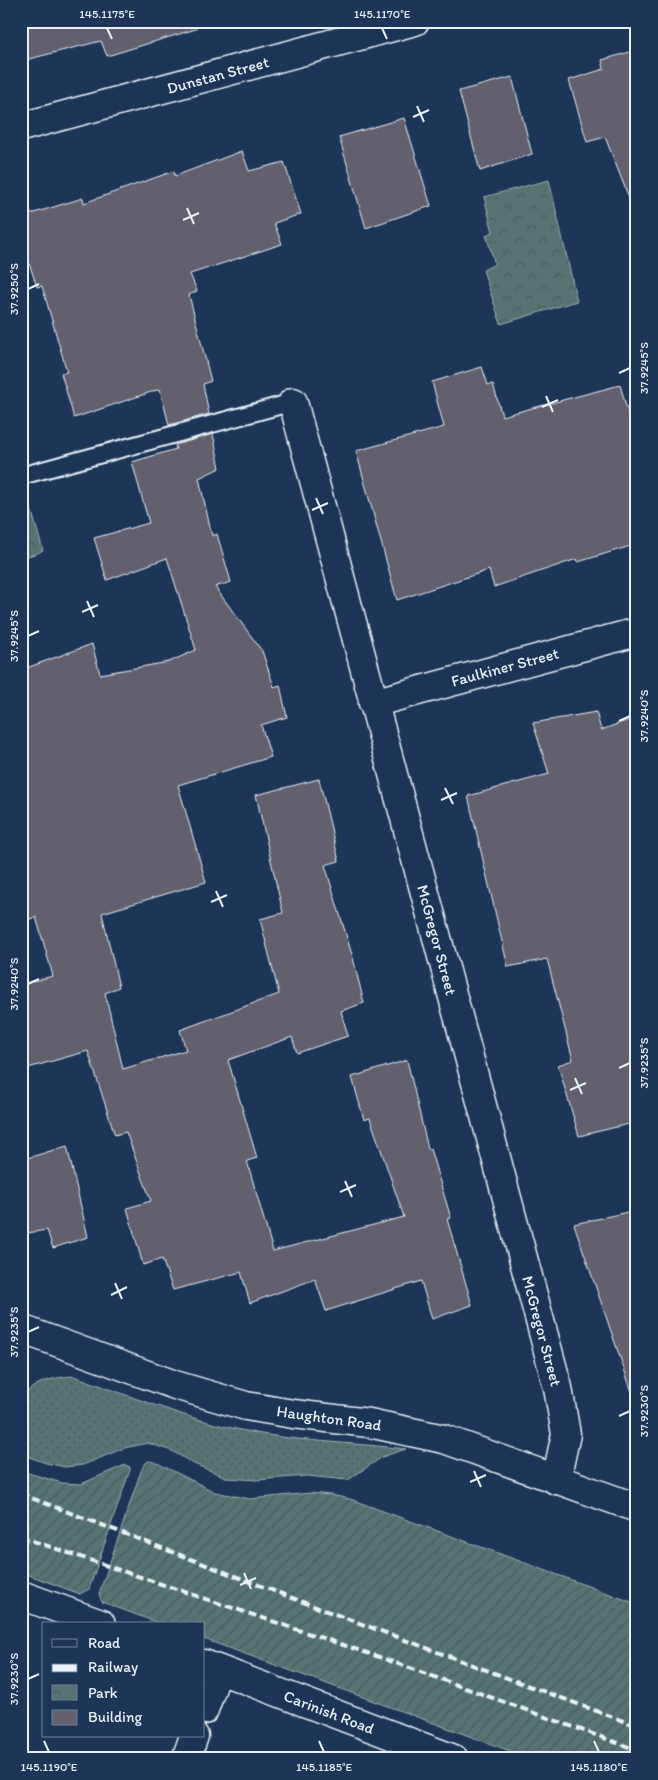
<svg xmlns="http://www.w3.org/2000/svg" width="658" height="1780" viewBox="0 0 658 1780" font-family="Itim,sans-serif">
<defs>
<pattern id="grass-dots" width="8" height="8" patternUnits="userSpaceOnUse" patternTransform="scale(1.25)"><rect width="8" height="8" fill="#567371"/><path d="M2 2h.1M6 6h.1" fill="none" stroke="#4d5b5c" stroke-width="1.8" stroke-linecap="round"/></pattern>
<pattern id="park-crowns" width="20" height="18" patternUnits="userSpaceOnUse" patternTransform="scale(1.25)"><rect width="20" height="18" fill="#567371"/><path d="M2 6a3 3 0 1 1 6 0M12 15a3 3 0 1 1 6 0" fill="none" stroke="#4d5b5c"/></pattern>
<pattern id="garden-furrows" width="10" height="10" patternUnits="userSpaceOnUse" patternTransform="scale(1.25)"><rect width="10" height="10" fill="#567371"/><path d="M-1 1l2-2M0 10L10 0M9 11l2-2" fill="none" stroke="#4d5b5c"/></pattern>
</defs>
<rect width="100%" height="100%" fill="#1d3557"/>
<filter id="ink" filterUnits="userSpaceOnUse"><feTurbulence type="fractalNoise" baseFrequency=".02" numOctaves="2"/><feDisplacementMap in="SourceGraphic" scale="10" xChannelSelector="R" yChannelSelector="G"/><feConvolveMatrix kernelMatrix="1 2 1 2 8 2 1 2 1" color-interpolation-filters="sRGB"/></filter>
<g filter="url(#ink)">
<path fill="url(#grass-dots)" stroke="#9fb2b4" d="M74,1376C128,1395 181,1417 236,1429C292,1442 350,1442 406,1449L382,1457L348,1480L307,1476L256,1480L228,1478L194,1464L172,1451L148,1443L124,1448L83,1465L65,1467L46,1463L21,1454C21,1442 19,1413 21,1403C26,1382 57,1377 74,1376Z"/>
<path fill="url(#park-crowns)" stroke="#9fb2b4" d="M549,180L577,301L501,324L483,270L495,264L486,235L493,232L484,197Z
M24,485L43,550L38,553L21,558V486Z"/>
<path fill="url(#garden-furrows)" stroke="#9fb2b4" d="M148,1461L155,1462L215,1492L250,1499L310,1493L331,1495L350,1499L637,1604V1759H532L204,1639V1624H161L102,1602L99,1594L141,1471L144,1465Z
M125,1465L130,1467V1470L89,1589L80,1594L21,1572V1471L62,1483L81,1484Z"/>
<path fill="#62616c" stroke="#e8f1f8" d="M21,21H195L196,29L107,56L101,41L21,61Z
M637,50V213H635L605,137L587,142L569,80L604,69L602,60Z
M512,77L532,154L480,171L459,91Z
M404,118L431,206L366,228L339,137Z
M242,151L249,171L284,162L301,214L274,223L282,244L190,274L197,291L189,295L211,381L203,384L209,414L169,425L160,389L74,418L61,373L67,372L42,286L37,287L29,263L21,268V217L83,198L84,203L174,171L175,176Z
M482,367L488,385L493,384L502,416L620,385L637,444V544L578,562L577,559L494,587L489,570L397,600L356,451L444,427L432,382Z
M213,434L220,468L199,478L212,536L217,534L231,582L215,587L262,651L274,687L280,685L287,717L261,725L271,757L178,785L206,882L102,913L119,987L105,993L123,1069L186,1050L180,1030L279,994L260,919L283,913L256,795L319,779L339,861L325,865L353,958L364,1003L341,1011L348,1036L297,1053L292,1037L228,1060L257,1158L247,1161L273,1251L404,1217L370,1118L364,1120L352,1077L407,1060L428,1149H430L451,1218L447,1219L472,1305L432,1319L421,1281L326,1311L315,1279L250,1303L241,1272L173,1290L162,1259L143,1265L127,1208L151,1201L126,1132L115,1135L88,1051L21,1070V984L53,976L36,917L21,922V670L92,644L100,674L169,662L196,650L167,558L107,580L94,538L149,523L132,462L176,449L175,445Z
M596,712L601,730L637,717V1122L579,1136L558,1065L573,1060L547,959L508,967L468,796L549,774L533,723Z
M67,1146L88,1237L53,1248L47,1230L27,1233L21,1213V1160Z
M637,1210V1391L632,1392L574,1224Z"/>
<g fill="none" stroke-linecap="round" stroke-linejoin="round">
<g stroke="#e8f1f8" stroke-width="20">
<path id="service" d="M21,476L293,402"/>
</g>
<g stroke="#e8f1f8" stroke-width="31">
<path id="minor" d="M21,127L415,21
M293,402L558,1388L566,1434L556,1480
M373,703L637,632
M204,1710L218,1670
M186,1759L194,1736"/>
</g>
<g stroke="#e8f1f8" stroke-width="31">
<path id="tertiary" d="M21,1329L175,1385L246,1406L293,1414L369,1423L444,1439L637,1508
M21,1595L101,1624
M204,1664L454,1759"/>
</g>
<use href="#service" stroke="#1d3557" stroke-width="16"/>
<use href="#minor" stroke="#1d3557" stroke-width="28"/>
<use href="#tertiary" stroke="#1d3557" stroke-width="28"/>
<path stroke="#e8f1f8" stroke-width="4" stroke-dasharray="8 4" stroke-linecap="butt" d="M21,1494L316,1607L637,1726
M21,1537L382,1658L637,1750"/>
</g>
</g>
<path fill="none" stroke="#e8f1f8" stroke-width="2" d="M107,28L112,39M382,28L387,39M417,106L424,122M413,117L429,110M187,208L194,224M183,220L199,213M28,289L39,284M619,373L630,368M546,396L553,412M542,407L558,400M316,498L323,514M312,510L328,503M87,601L94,617M82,612L98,605M28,636L39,631M619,721L630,716M445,788L453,804M441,800L457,793M216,891L223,907M211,902L227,895M28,984L39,979M619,1068L630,1063M575,1078L582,1094M570,1090L586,1083M345,1181L352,1197M340,1192L356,1185M115,1283L122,1299M111,1295L127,1287M28,1332L39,1327M619,1416L630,1411M474,1471L481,1487M470,1482L486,1475M244,1573L251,1589M240,1585L256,1578M28,1679L39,1674M44,1741L49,1752M319,1741L324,1752M594,1741L599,1752"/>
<g text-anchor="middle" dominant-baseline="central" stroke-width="4" stroke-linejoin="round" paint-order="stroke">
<g font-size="16" fill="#e8f1f8" stroke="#1d3557">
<text transform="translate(218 75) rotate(-15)">Dunstan Street</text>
<text transform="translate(505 667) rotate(-15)">Faulkiner Street</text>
<text transform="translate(437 940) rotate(75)">McGregor Street</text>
<text transform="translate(542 1331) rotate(75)">McGregor Street</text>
<text transform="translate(329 1418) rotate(8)">Haughton Road</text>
<text transform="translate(329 1712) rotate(21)">Carinish Road</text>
</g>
</g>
<rect width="658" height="1780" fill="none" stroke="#1d3557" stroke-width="55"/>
<rect x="42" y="1622" width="162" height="115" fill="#1d3557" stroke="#6e8097"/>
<rect x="52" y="1639" width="25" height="8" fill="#1d3557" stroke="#6e8097"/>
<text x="88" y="1648" font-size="15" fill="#e8f1f8">Road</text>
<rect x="52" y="1664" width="25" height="8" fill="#e8f1f8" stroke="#6e8097"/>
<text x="88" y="1672" font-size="15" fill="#e8f1f8">Railway</text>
<rect x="52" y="1685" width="25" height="15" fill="url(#park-crowns)" stroke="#6e8097"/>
<text x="88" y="1698" font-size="15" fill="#e8f1f8">Park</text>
<rect x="52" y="1710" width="25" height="15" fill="#62616c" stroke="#6e8097"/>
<text x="88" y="1722" font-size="15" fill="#e8f1f8">Building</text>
<rect x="28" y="28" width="602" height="1724" fill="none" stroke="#e8f1f8" stroke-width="2"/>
<g font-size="12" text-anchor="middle" fill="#e8f1f8">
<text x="107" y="18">145.1175°E</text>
<text x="382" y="18">145.1170°E</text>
<text transform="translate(14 289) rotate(-90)" y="4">37.9250°S</text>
<text transform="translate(644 368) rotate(-90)" y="4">37.9245°S</text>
<text transform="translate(14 636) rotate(-90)" y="4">37.9245°S</text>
<text transform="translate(644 716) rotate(-90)" y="4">37.9240°S</text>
<text transform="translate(14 984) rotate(-90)" y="4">37.9240°S</text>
<text transform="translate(644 1063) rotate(-90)" y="4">37.9235°S</text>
<text transform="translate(14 1332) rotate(-90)" y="4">37.9235°S</text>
<text transform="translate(644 1411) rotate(-90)" y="4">37.9230°S</text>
<text transform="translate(14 1679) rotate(-90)" y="4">37.9230°S</text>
<text x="49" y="1771">145.1190°E</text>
<text x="324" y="1771">145.1185°E</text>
<text x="599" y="1771">145.1180°E</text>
</g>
</svg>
